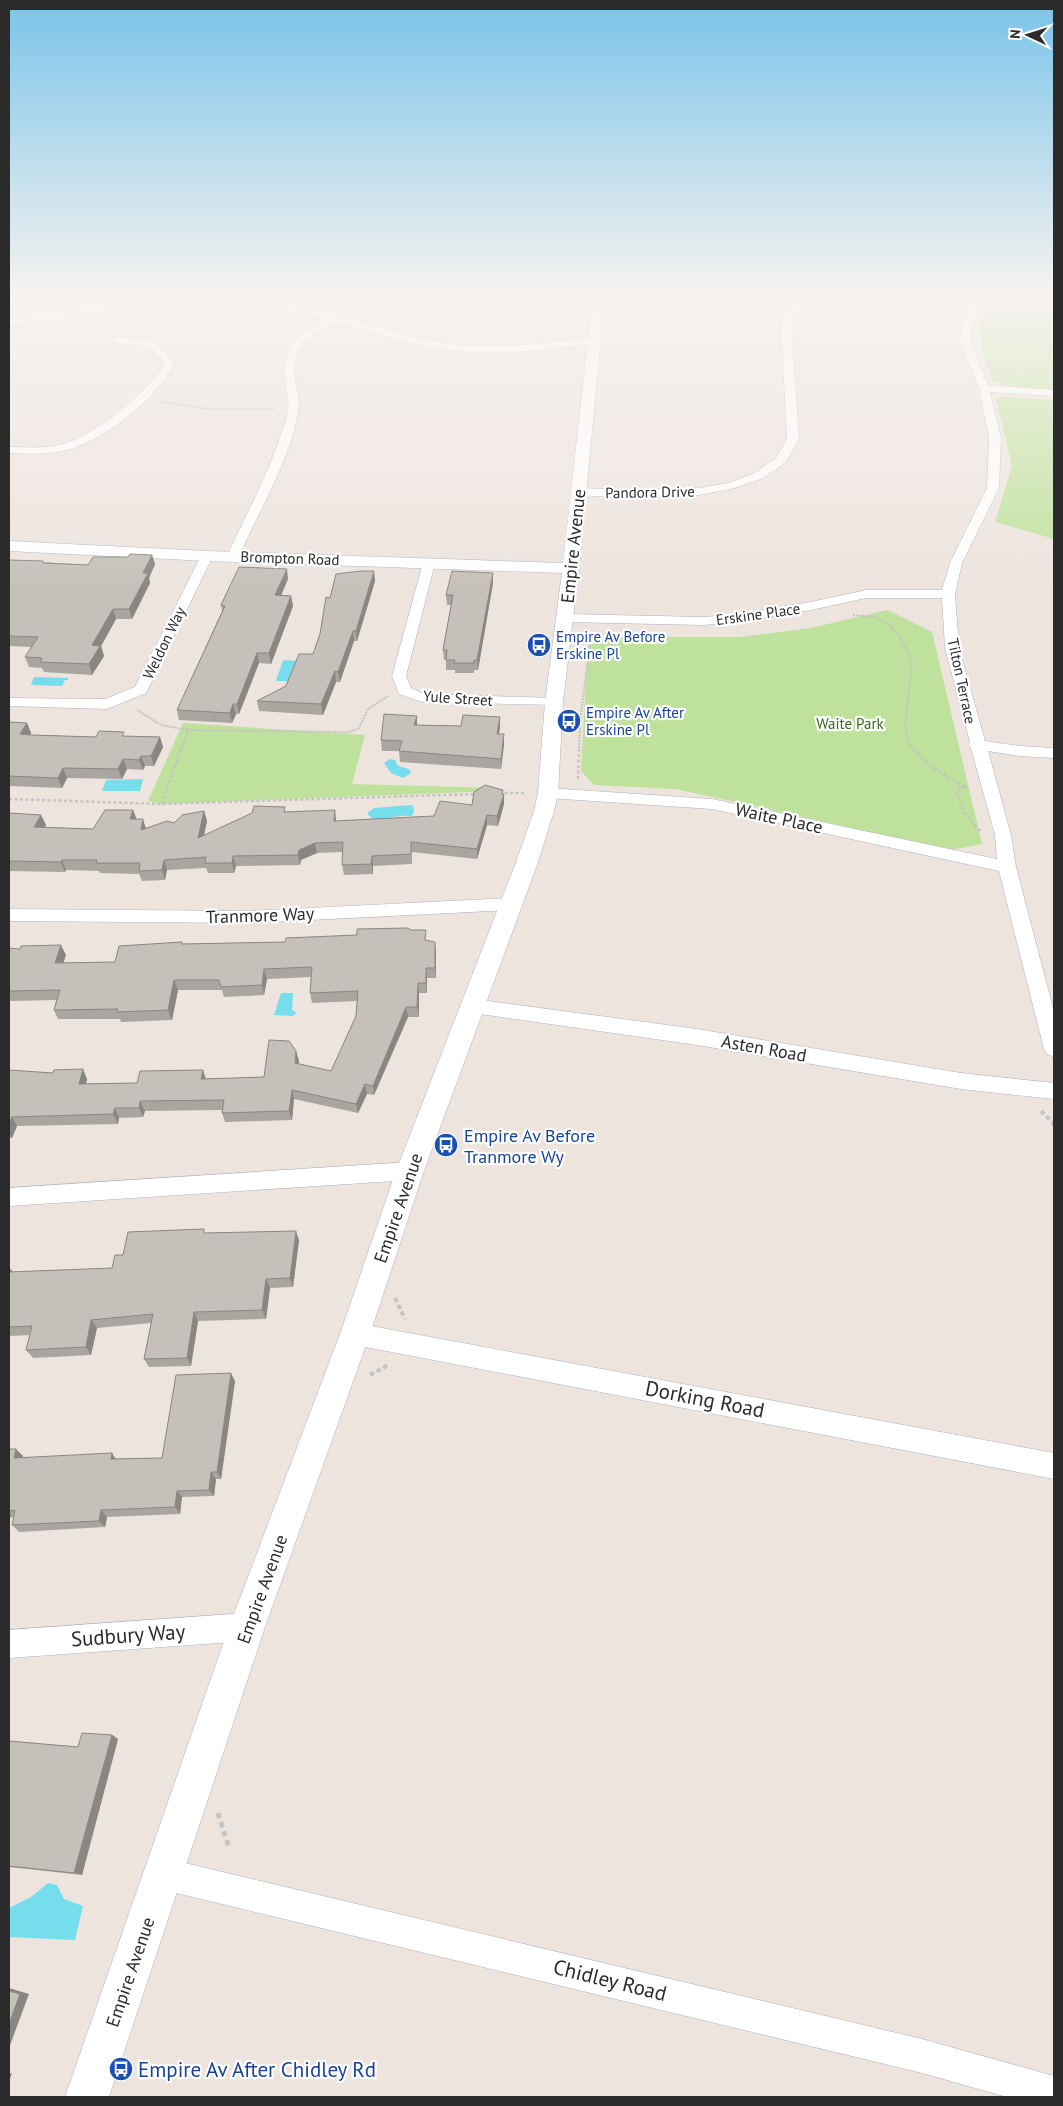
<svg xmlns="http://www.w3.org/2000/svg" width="1063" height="2106" viewBox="0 0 1063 2106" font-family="'PT Sans',sans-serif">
<rect width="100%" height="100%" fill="#ede4de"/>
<path fill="#bee19c" d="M1016,297L1054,309V391L1012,388L993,381L983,356L980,316L999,298Z
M1001,397L1054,400V539L995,522L1012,466L996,400Z
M887,610L932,632L982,844L951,850L676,789L594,785L581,771L588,646L608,637H741L811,628Z
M183,723L365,735L352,784L494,788V791L162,804L148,801Z"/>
<path fill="#75ddeb" d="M283,660L298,661L291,681H276Z
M34,677L68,678V680H65L62,686L31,685Z
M390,759L395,760L398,766L409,769L411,773L403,778L391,773L384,763Z
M143,779L140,791H102L106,780Z
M412,805L414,809L413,815C409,817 406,815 401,816C388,816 377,826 367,813L374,808Z
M281,993H293L292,1010L297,1013L292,1016L274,1015Z
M48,1883L57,1885L64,1899L83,1906L75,1940L9,1937V1908L31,1897Z"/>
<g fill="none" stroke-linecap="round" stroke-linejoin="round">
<g stroke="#aeb3bb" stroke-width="1">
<path id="minor" d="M795,295H804L791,323L799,439L785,463L763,478L735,488L699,495L632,498L575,495L573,492L575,489L579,488L632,490L699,488L729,483L755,473L776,458L787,439L781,323Z
M984,295H994L974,315L970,341L988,385L1054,390V396L990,392L1001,438L999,488L962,563L955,594L959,648L985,741L1019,746L1054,748V758L1019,756L988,751L1011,835L1016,867L1054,1012V1057L1047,1054L1044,1049L999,871L712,809L548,798L542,797L540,793L542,789L548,788L712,799L997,859L995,835L971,748L968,744L970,742L945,648L942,598H866L811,610L731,623L703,625L566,622L559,618L566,614L703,617L731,615L811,602L866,590H942L950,563L987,488L989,438L979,388L960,341L964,314Z
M1012,295H1026L1054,303V309Z
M182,298L252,300L287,305L339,316L420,339L465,346H513L593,338L598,341L593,344C551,348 509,356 467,352C422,348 379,334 336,322C322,330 305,336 298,352C288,373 302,391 298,412C290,461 259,511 239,556L233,560L227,556C248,510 274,464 287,415C293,393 277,373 289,351C297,335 311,327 326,319C213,292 121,307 9,326V320C66,309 124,301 182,298Z
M116,337C143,340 159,338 174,364C158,397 106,439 71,449C51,455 29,454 9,453V447C27,447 46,449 63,444C93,436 150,392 164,364C150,340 135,347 113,342V338Z
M207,552L213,556L146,693L107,709L9,706V698L105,699L135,687L201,556Z
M429,559L435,563L406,676L411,688L424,694L554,698L559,699L561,702L559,705L422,702L399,694L392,676L423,563Z
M512,898L518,900L521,904L518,908L512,910L251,923L9,921V909L251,911Z
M473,999L697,1029L961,1073L1054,1083V1099L961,1089L697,1045L473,1013L466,1011L463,1006L466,1001Z
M410,1162L418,1165L421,1171L418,1177L410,1180L9,1206V1188Z
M355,1323L1054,1453V1479L355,1345L347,1342L343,1334L347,1326Z
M247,1613L257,1617L261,1627L257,1637L247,1641L9,1658V1630Z
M164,1858L922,2039L1054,2076V2097H1007L922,2073L164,1890L153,1885L148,1874L153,1863Z"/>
</g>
<g stroke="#aeb3bb" stroke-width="1">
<path id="tertiary" d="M593,295H605L579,568L563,702L558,793L554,811L537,865L424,1171L370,1334L265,1627L109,2097H65L229,1627L340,1334L396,1171L515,865L534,811L538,793L545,702L562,573L207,561L9,551V541L207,551L563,563Z"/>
</g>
<path stroke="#c4c4c4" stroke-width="2" stroke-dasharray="2 1" stroke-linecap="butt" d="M162,402L209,409H275
M853,615L875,617L888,623L900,637L912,662L905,727L910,745L915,751
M137,710L161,725L188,730
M181,751L188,730L349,732L359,728L368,709L388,696
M579,751L580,723L591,634"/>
<path stroke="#c4c4c4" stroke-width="2.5" stroke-dasharray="3 2.5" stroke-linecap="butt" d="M914,749L929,765L964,787
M578,779L579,749
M966,786L957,790C961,808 967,819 981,831
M499,793H525
M9,799L162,804L478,794
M162,804L181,749"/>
<path stroke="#c4c4c4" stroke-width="4" stroke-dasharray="4.5 3" stroke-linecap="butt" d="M1041,1111L1053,1123L1054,1127
M395,1298L405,1319
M370,1375L388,1365"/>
<path stroke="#c4c4c4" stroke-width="5" stroke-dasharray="5.5 4" stroke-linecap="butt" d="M218,1813L229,1848"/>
<use href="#minor" fill="#fff" fill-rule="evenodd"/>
<use href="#tertiary" fill="#fff" fill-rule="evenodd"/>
</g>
<path fill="#a9a59f" d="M152,555L155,564L149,578L150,583L132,619H116L101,646L104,656L92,675L44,672L42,668L29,667L25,657L31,647L9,646V560L88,565L128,557Z
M374,571L375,581L357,641H354L340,682H336L323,715L259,711L257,701L286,686L313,654L320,634L330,598Z
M288,579L281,595L291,596L293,606L271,664L259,663L239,714H236L232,723L179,720L177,710L222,611L221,605Z
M493,583L478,670H474V673H455V670H446V660H444L443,650L451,605H447L446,595Z
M417,716V725L500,727L499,734H504V744L501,769L400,762L399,751H382L381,740Z
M9,722L27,723L31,733L30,735L96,737L125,736L160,737L163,747L154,766H145L143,770L127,769L122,779L67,778L62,788L9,786Z
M503,794L504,804L498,826L487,825L477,859L412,852V864L373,866V874L344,875L342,865L343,852L317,853L301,860L300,865L236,866L234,873H208L206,868L167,870L165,880L142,881L139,874L100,873L99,871L66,870L65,872L9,871V813L41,815L46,825L44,827L93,829L133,810L136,819L146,828L174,823L204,811L207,821L204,836L286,812L336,821L434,816L472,805Z
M427,940L436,952V978H427V993H419V1017H408L374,1095L367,1094L358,1113L294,1099L292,1120L225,1122L222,1113V1110L145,1111L143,1117L119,1118L118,1124L17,1126L12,1138H9V1070L87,1079L86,1084L137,1083L206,1079L264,1077L296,1051L299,1061V1064L331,1071L356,1016L357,1001L312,1003L310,993L311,977L267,979L264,995L224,997L222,990H178L172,1020L121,1022L120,1019H58L54,1010L56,1000L9,1001V948L66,955L63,963L115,962L183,944Z
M206,1233L299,1240L293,1287L270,1288L266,1319L198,1321L191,1366L149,1367L144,1359L151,1323L97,1328L91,1355L33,1358L26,1350L30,1335L9,1336V1267L13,1272L112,1268L123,1255Z
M235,1381L221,1479H216L214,1496L182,1497L180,1514L107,1517L105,1527L19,1532L12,1525L14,1517L9,1518V1449L23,1456V1458L116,1459L162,1458Z
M112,1735L118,1739L82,1875L9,1867V1741L78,1747Z"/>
<path fill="#8a8682" d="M152,555L155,564L149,578L150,583L132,619L129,609L143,573Z
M287,569L288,579L277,605L275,595Z
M374,571L375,581L357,641L356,631Z
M493,573V583L478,670L477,660Z
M291,596L293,606L271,664L269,653Z
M113,609L116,619L101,646L104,656L92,675L89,664L92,645Z
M353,631L354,641L340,682L338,672Z
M257,653L259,663L239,714L237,704Z
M335,671L336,682L323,715L321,704Z
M233,704L236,714L232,723L230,713Z
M417,716V726L414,725Z
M500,717V727L497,744V734Z
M27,723L31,733L24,744L20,734Z
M504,734V744L501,769V759Z
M160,737L163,747L154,766L151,756Z
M141,756L145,766L143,770L139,760Z
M123,759L127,769L122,779L118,769Z
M63,768L67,778L62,788L58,778Z
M503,790V797L504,794V804L498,826L497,816Z
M133,810L137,820L130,819Z
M335,810L336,820V831L334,821Z
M204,811L207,821L201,848L198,838Z
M41,815L46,825L38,837L34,827Z
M487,815V825L477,859V849Z
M143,819L146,829L141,830Z
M315,843L317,853L301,860L300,865L298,855L299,850Z
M233,856L236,866L234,873L232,863Z
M372,856L373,866V874L371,864Z
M62,860L66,870L65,872L61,862Z
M164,860L167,870L165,880L162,870Z
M435,942L436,952V978L435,968Z
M61,945L66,955L60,973L55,963Z
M426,968L427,978V993L426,983Z
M264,969L267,979L264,995L262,985Z
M174,980L178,990L172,1020L168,1010Z
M418,983L419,993V1017L417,1007Z
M406,1007L408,1017L374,1095L373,1086Z
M296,1051L299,1061L298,1073L295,1063Z
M83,1069L87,1079L83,1094L79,1084Z
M203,1070L206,1079H201Z
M365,1084L367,1094L358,1113L356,1104Z
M292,1090L294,1099L292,1120L289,1111Z
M140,1101L145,1111L143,1117L139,1108Z
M115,1108L119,1118L118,1124L113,1114Z
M12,1117L17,1126L12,1138L9,1133V1123Z
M296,1231L299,1240L293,1287L290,1278Z
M9,1267L14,1274L9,1277Z
M266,1279L270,1288L266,1319L262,1310Z
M194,1312L198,1321L191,1366L187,1358Z
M91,1320L97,1328L91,1355L86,1347Z
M231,1373L235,1381L221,1479L217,1472Z
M16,1449L23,1456L21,1465L14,1458Z
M112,1453L117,1461L111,1459Z
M211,1472L216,1479L214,1496L209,1490Z
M177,1491L182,1497L180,1514L175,1507Z
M101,1510L107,1517L105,1527L99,1521Z
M112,1735L118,1739L82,1875L74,1873Z
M9,1988L29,1994L9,2048Z
M12,2073L9,2082V2074Z"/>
<path fill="#c5c0b9" stroke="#8a8682" d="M130,554L152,555L143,573H148L129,609H113L92,645L100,646L89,664L40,662L42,658L25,657L38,637L9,636V560L43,561V563L88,565L93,557H128Z
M239,567L287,569L275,595L291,596L269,653H257L237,704H233L230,713L177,710L225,606L221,605Z
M361,571H374L356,631H353L338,672L335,671L321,704L257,701L286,686L299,654H313L320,634L326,597L330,598L336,574Z
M452,571L493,573L477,660H474V663H454L455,660H446L447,650H443L453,595H446Z
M384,714L417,716L414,725L461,726L463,715L500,717L497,734H504L501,759L399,751L402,741L381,740Z
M9,722L27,723L20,734L32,735L96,737L99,731L124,732L122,736L160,737L151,756H141L139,760L123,759L118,769L63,768L58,778L9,776Z
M485,785L503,790L502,794H504L497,816L487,815L477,849L411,842V854L372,856L371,864L342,865L343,842L315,843L299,850L298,855L233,856L232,863H205L206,857L164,860L162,870L139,871L140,863H96L97,860H62L61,862L9,861V813L41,815L34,827L93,829L105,810H133L130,819H143L141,830L167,821L174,823L182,815L204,811L198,838L252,813L254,806L285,807L284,812L335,810L334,821L434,816L440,801L472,805L474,792Z
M408,928L411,930H426L425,940L435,942V968H426V983H418L417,1007H406L373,1086L365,1084L356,1104L292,1090L289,1111L222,1113L224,1100L140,1101L139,1108H115L113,1114L12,1117L9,1123V1070L53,1073L54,1070L83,1069L79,1084L137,1083L140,1071L203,1070L201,1079L264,1077L269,1040L289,1041L296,1051L295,1063L331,1071L356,1016L358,991L310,993L312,967L264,969L262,985L221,987L219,980H174L168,1010L117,1012L118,1009L54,1010L60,990L9,991V948L20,949L21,946L61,945L55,963L115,962L119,946L182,942V944L285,942L286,938L357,935V929Z
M204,1229V1233L296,1231L290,1278L266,1279L262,1310L194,1312L187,1358L144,1359L153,1314L91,1320L86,1347L26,1350L32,1326L9,1327V1272L112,1268L115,1255H123L128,1232Z
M231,1373L217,1472H211L209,1490L177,1491L175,1507L101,1510L99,1521L12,1525L15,1510L9,1511V1449H16L14,1458L112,1453L111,1459L162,1458L176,1375Z
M82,1733L112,1735L74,1873L9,1866V1741L78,1747Z
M9,1991L20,1994L9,2024Z"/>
<linearGradient id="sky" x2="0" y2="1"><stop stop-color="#7ac4e9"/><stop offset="0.5" stop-color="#f7f3f0"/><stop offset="1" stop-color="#f7f3f0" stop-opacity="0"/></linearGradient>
<rect width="1063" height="590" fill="url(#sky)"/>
<defs>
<g id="bus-disc" transform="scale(1.25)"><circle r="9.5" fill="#1a4fb4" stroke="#fff"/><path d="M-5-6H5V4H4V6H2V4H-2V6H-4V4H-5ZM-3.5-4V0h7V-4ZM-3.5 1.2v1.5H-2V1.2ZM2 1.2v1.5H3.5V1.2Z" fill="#fff"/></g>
</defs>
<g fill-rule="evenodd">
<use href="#bus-disc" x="539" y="645"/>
<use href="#bus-disc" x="569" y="721"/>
<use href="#bus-disc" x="446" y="1145"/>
<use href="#bus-disc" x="121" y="2069"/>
</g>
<g text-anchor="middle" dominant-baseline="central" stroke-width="4.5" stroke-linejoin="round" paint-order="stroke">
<g font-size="15" fill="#2b2b2b" stroke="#fff">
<text transform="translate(650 492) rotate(-1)">Pandora Drive</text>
<text transform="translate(290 558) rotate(2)">Brompton Road</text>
<text transform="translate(758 614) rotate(-8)">Erskine Place</text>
<text transform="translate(164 643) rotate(-64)">Weldon Way</text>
<text transform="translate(962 681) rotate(78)">Tilton Terrace</text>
<text transform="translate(458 698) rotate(4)">Yule Street</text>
</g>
<g font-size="15" fill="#164399" stroke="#fff" text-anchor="start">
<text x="556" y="636">Empire Av Before<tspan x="556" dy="17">Erskine Pl</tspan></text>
<text x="586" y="712">Empire Av After<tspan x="586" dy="17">Erskine Pl</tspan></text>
</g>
<g font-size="15" fill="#37671d" stroke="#fff">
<text x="850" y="723">Waite Park</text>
</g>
<g font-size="18" fill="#2b2b2b" stroke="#fff">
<text transform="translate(573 546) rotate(-84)">Empire Avenue</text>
<text transform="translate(779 818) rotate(12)">Waite Place</text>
<text transform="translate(260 915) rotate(-2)">Tranmore Way</text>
<text transform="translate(764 1048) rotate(10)">Asten Road</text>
<text transform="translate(398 1208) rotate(-71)">Empire Avenue</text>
<text transform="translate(262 1589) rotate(-70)">Empire Avenue</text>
<text transform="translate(130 1972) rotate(-71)">Empire Avenue</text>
</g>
<g font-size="18" fill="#164399" stroke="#fff" text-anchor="start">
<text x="464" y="1135">Empire Av Before<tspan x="464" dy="21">Tranmore Wy</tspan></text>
</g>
<g font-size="21" fill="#2b2b2b" stroke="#fff">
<text transform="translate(705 1399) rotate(11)">Dorking Road</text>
<text transform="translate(128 1635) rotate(-4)">Sudbury Way</text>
<text transform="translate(610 1980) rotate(14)">Chidley Road</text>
</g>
<g font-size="21" fill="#164399" stroke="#fff" text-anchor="start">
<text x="138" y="2069">Empire Av After Chidley Rd</text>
</g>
</g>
<rect width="1063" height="2106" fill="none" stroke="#2b2b2b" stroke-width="20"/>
<g transform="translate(1028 35) rotate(274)" stroke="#ffffff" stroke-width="4" paint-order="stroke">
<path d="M0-4L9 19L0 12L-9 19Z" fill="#2b2b2b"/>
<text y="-8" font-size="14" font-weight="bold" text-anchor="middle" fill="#2b2b2b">N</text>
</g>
</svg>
